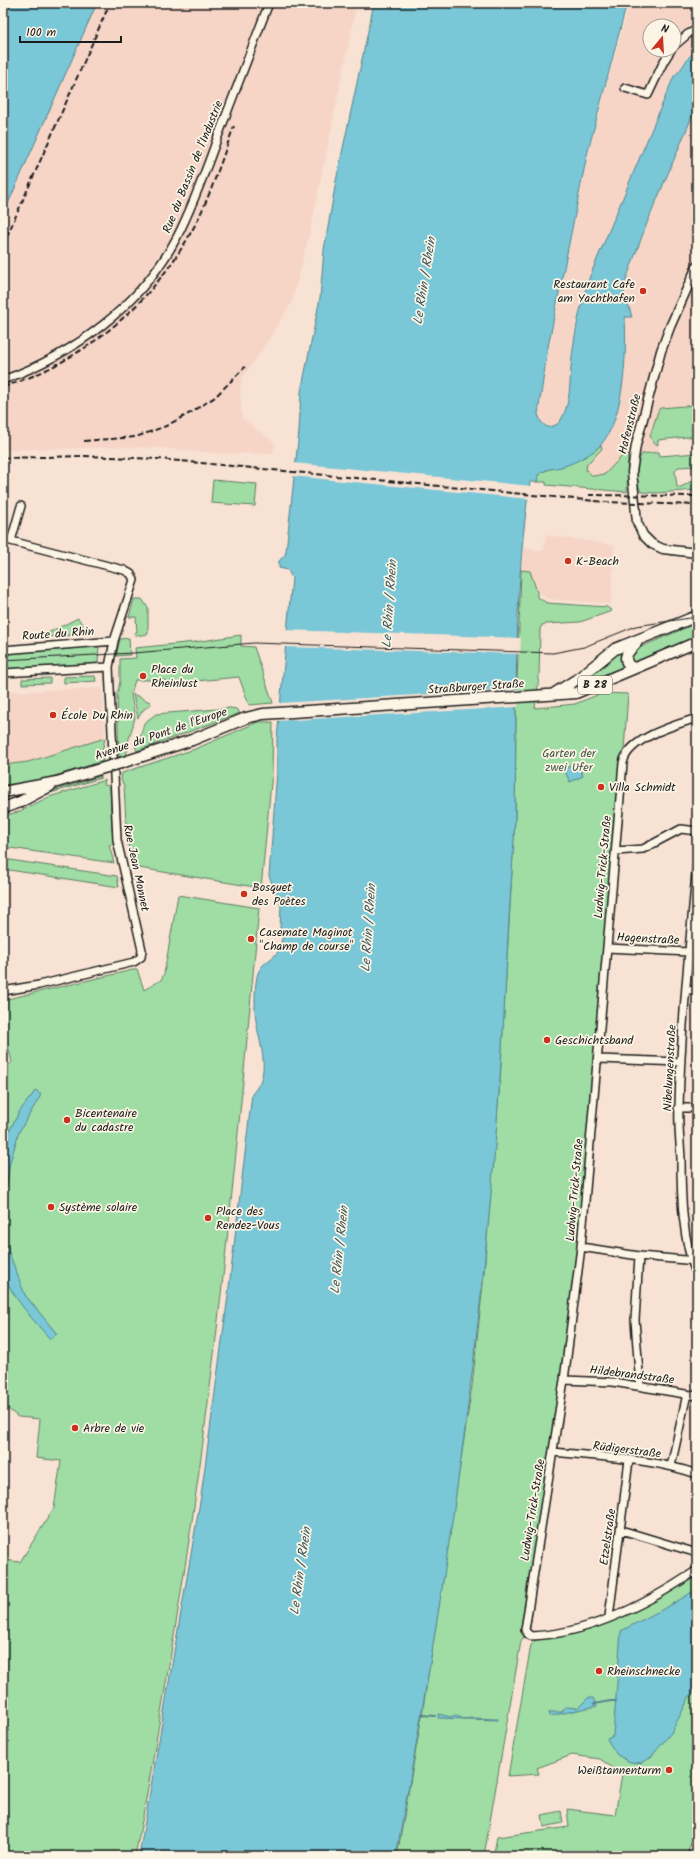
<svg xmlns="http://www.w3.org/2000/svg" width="700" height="1859" viewBox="0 0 700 1859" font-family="Kalam,sans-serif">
<rect width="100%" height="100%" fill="#f8e2d3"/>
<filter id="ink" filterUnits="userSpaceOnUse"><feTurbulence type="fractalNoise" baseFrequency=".025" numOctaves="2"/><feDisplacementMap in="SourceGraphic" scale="8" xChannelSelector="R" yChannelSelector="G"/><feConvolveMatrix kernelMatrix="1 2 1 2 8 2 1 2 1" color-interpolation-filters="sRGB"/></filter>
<g filter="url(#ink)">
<path fill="#f6d5c7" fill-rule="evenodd" d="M3,3H357L311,227L292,302L258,356L242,378L240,391L242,418L275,443L273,454L211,453L161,448L115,447L3,450Z
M629,3H697V51L686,57L680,71L673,76L584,293L576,323L570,368L571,377L564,413L560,422L553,426H548L541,422L539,412L549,347L588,155ZM650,26H674V50H650Z
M697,105V405L662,407L658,411L650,437L653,442L658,445L659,452L646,453L640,457L623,455L605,474L593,476L586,470L587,464L602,450L601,445L607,437L616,412L624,374L626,361L625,317H632L624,298V286L647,223Z
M546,535L614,545L611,604L548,599L537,592L530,571L521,570L524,548L543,551Z
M102,688L105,738L28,762L3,765V692Z"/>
<path fill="#9fdda5" stroke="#5e7c60" d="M697,405V436L658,440V445L653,442L650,436L658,411L660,408Z
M601,445L602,449L587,464L586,470L593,476L605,474L623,455L628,454L627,492L546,485V482H537L540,473L594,451Z
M659,452L660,456L697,453V466L678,467L675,471L677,487H681L697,478V490L657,493L641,492C636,482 635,464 642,454Z
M213,480L257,484L255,506L211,503Z
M521,570L530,571L537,592V597L547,603L607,607L612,611L580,622L547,624L542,625L540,629L539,677L535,708L575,704L602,693L628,694L614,888L565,1375L530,1628L521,1641L484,1856H397L422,1715L472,1386L483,1284L500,1081L515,818L516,710Z
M134,599H142L148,608V634L135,636L134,633L137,632L136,617H129Z
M78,618L89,634L45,637L44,635Z
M697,623V635L690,642L637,664L630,660L634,650Z
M241,635V646L254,647L273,703L249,705L239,677L174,683L163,680H135L131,694L135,718L126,749L128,748L126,755L119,757L117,695L120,682V659L136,658L135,648L195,642Z
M129,638L130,655L116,656L120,639Z
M99,644L98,664L3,672V652Z
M623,651L622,659L625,668L578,686L577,684L604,663Z
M95,676L96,681L64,683V677Z
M50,678V683L22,684V679Z
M133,694L150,702L151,704L143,710L138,718Z
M230,708L236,709L240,713L137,751L135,746L138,745L144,723L156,714Z
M258,722H273L272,772L261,888L133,867L127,840L124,786L121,780L122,773L195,749Z
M105,738L102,752L103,761L35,782L3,785V765L28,762Z
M101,776V778L44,795L3,813V811L43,794Z
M105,780L104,785L110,786L112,829L115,845H109L114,863L3,847V816L18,812L49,797Z
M3,859L117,876L119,887L3,869Z
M178,895L259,908C244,1073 229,1238 208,1403C191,1541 167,1679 143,1816L135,1856H3V1560L20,1562L54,1508L61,1461L36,1458L40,1419L18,1417L3,1405V1071L12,1062L3,1026V1000L137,969L144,990L161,980L164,974Z
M697,1574V1828L686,1856H513L494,1852L497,1837L569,1827L567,1809L615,1815L622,1774L600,1759L572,1755L537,1768L539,1774L508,1776L531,1645L536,1640C595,1637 647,1604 697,1574Z
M561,1811L563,1823L544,1827L542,1815Z"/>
<path fill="#79c7d7" stroke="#54838c" d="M3,3H97L3,215Z
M374,3H627L587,155L548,347L538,414L541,422L547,427C554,427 559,424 562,418C570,403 570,383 571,366C574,335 580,305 590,276L674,76C684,69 685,57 696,51L697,105L647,223L624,285V298L627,301L632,317H625C627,352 625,429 594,451C584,458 572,464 561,467C552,469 545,469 538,475L537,482H530C513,591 517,705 515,815C514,850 511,884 509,919C506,972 504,1025 500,1078C483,1340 444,1599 396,1856H139L201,1496L228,1296L252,1094C276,1069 254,1036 255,1006C255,997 255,982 258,973C262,963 271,960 277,953C281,948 281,941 283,935L280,928L281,905L269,876L277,771V739L292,578L288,570L279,568V561L285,555L286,551L299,432L301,392L320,298L324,250L336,181Z
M577,763L583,776L570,782L564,769Z
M36,1090L41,1095L19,1132L10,1162L7,1186L3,1185V1143L19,1112Z
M3,1221H6V1242L8,1250L25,1295L57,1334L50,1339C35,1322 9,1294 3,1271C0,1260 3,1234 3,1221Z
M697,1589V1686L689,1698L671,1733L650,1758L641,1763L630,1762L617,1755L607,1739L613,1736L621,1631L671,1605Z
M588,1698H593L597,1706L550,1716L549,1712H562L565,1707L578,1708Z
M439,1714L450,1717L456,1715L463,1719C475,1717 486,1719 498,1719V1720L438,1718Z"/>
<path fill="#f8e2d3" d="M293,463L532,486V489L530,499L291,476Z
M285,630L521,638L520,654L284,647Z
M519,689L518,707L277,721L279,703Z"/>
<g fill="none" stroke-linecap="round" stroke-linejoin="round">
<path stroke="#54838c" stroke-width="2" d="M594,1704L611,1701H616
M422,1715L435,1716
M692,1845L697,1830
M687,1856L689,1851"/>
<g stroke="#1c1c1c" stroke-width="10">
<path id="minor" d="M674,46L688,34L697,29
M625,88L648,95L664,61L671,50
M3,380C74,354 141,306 177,237C193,206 205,172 217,139C234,94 252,48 269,3
M3,539L124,570L131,574L134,580L114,641L109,667L117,840L142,950L141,957L134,962L39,985L3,991
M11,541L21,506
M3,650L114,641
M3,673L109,667
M697,718C675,725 628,738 623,763L581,1247L564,1380L525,1630L528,1634L531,1636C590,1634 649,1603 697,1570
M616,851L643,849L681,829L697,831
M697,862C690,943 681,1025 679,1107C678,1124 680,1141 681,1158C681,1195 682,1241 697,1275
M607,948L689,952
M686,990H697
M599,1059L681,1062
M678,1108H697
M581,1247L639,1256L697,1261
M639,1256L635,1320L640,1386
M564,1380L613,1382L697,1396
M553,1452C600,1457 651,1458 697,1474
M671,1466L687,1394
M621,1530L697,1553
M609,1617L629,1460"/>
</g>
<g stroke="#1c1c1c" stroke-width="11">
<path id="tertiary" d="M697,266L670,327L661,351L636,445L632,472L637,522L643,535L652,544L663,549L697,553"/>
</g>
<g stroke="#1c1c1c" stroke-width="13">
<path id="primary" d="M635,668L629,666C621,655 631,650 637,642
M555,693L579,678L615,649L697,616
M121,763L192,740L246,718L263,714L576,693L697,642
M3,792L57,782L100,769
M3,808L20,802L50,786"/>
</g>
<use href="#minor" stroke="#fcf5e5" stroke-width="7"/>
<use href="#tertiary" stroke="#fcf5e5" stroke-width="8"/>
<use href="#primary" stroke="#fcf5e5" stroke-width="10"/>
<path stroke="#1c1c1c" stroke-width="1" d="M3,660L133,653L254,643L553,653L584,647L636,626L697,617"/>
<path stroke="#1c1c1c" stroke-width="2" stroke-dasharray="6 3" stroke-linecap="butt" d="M3,245L110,3
M3,387C89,360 160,297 199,217C213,188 223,156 234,126
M84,441L136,437L166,426L192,412L215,397L245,367
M3,458L85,456L159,459L606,502L697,505
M589,495L697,496"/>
<g stroke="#1c1c1c" stroke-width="13" stroke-linecap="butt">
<path id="primary-bridge" d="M100,769L121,763"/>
</g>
<use href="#primary-bridge" stroke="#fcf5e5" stroke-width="10"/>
</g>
</g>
<g fill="#c8321e" stroke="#fcf5e5" stroke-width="1.5">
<circle cx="643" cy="291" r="4"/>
<circle cx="568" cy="561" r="4"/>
<circle cx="143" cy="676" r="4"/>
<circle cx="53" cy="715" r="4"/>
<circle cx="601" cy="787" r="4"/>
<circle cx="244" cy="894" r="4"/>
<circle cx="251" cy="939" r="4"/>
<circle cx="547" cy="1040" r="4"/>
<circle cx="67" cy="1120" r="4"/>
<circle cx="51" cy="1207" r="4"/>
<circle cx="208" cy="1218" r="4"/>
<circle cx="75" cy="1428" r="4"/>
<circle cx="599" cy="1671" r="4"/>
<circle cx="669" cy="1770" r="4"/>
</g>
<g text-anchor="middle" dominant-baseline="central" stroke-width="3.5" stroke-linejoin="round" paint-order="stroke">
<rect fill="#fcf5e5" stroke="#5f5d58" stroke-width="1" x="578" y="676" width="34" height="18" rx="3"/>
<g font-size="11" font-weight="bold" fill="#1c1c1c">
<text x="595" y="685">B 28</text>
</g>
<g font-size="12" fill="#1c1c1c" stroke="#fcf5e5">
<text transform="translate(193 167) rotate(-68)">Rue du Bassin de l'Industrie</text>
<text transform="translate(630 424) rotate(-76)">Hafenstraße</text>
<text transform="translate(58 634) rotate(-4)">Route du Rhin</text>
<text transform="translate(476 687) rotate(-4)">Straßburger Straße</text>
<text transform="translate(161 734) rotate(-19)">Avenue du Pont de l'Europe</text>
<text transform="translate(603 867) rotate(-85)">Ludwig-Trick-Straße</text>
<text transform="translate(136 868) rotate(78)">Rue Jean Monnet</text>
<text transform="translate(648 939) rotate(3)">Hagenstraße</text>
<text transform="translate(670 1068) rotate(-87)">Nibelungenstraße</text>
<text transform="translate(575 1190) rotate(-85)">Ludwig-Trick-Straße</text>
<text transform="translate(632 1375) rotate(7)">Hildebrandstraße</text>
<text transform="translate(627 1450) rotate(7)">Rüdigerstraße</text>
<text transform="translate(533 1510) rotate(-81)">Ludwig-Trick-Straße</text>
<text transform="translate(608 1537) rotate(-82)">Etzelstraße</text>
</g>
<g font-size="12" fill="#1c1c1c" stroke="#fcf5e5" text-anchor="start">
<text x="635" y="284" text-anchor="end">Restaurant Cafe<tspan x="635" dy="14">am Yachthafen</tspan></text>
<text x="576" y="561">K-Beach</text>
<text x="151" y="669">Place du<tspan x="151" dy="14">Rheinlust</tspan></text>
<text x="61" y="715">École Du Rhin</text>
<text x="609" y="787">Villa Schmidt</text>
<text x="252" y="887">Bosquet<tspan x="252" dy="14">des Poètes</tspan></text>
<text x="259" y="932">Casemate Maginot<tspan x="259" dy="14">"Champ de course"</tspan></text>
<text x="555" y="1040">Geschichtsband</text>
<text x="75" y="1113">Bicentenaire<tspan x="75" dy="14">du cadastre</tspan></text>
<text x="59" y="1207">Système solaire</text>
<text x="216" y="1211">Place des<tspan x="216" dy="14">Rendez-Vous</tspan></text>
<text x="83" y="1428">Arbre de vie</text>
<text x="607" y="1671">Rheinschnecke</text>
<text x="661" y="1770" text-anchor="end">Weißtannenturm</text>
</g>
<g font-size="12" fill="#435645" stroke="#fcf5e5">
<text x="569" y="753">Garten der<tspan x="569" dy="14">zwei Ufer</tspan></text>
</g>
<g font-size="13" font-style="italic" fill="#3d585d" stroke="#fcf5e5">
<text transform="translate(425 281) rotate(-81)">Le Rhin / Rhein</text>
<text transform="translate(390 604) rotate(-86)">Le Rhin / Rhein</text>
<text transform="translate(369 928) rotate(-86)">Le Rhin / Rhein</text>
<text transform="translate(340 1250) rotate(-84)">Le Rhin / Rhein</text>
<text transform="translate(301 1571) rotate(-82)">Le Rhin / Rhein</text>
</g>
</g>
<rect width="700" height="1859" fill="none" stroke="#fcf5e5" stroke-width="16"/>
<rect x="8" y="8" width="684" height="1843" fill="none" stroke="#1c1c1c" stroke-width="1.5" filter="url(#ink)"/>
<g transform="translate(662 38) rotate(18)"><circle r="19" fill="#fcf5e5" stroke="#a29e95"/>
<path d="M0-3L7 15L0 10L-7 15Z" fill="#c8321e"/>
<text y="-6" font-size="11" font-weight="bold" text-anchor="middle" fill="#1c1c1c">N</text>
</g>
<path d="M20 36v6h101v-6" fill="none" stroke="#1c1c1c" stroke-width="2"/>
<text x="26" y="36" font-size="12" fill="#1c1c1c" stroke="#fcf5e5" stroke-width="3" paint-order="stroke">100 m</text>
</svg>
